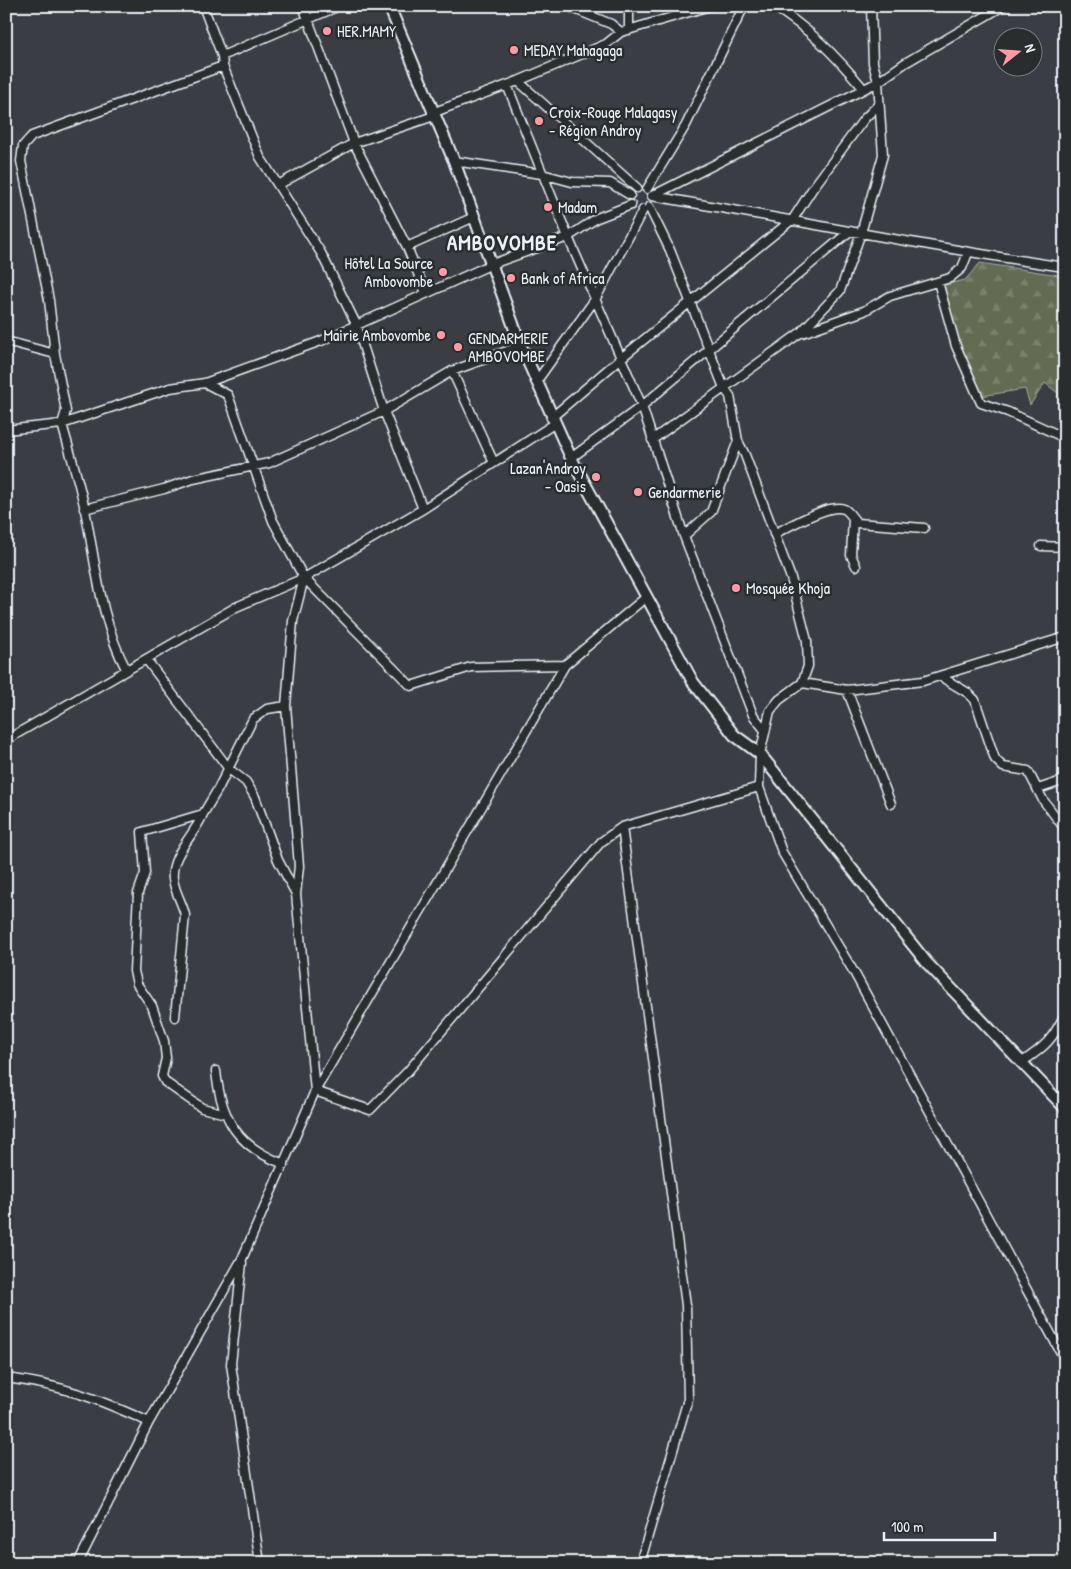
<svg xmlns="http://www.w3.org/2000/svg" width="1071" height="1569" viewBox="0 0 1071 1569" font-family="'Patrick Hand',sans-serif">
<defs>
<pattern id="forest-firs" width="22" height="20" patternUnits="userSpaceOnUse" patternTransform="scale(1.25)"><rect width="22" height="20" fill="#636c52"/><path d="M5 1l3.5 6h-7zM16 11l3.5 6h-7z" fill="#79816c"/></pattern>
</defs>
<rect width="100%" height="100%" fill="#3a3e44"/>
<filter id="ink" filterUnits="userSpaceOnUse"><feTurbulence type="fractalNoise" baseFrequency=".02" numOctaves="2"/><feDisplacementMap in="SourceGraphic" scale="10" xChannelSelector="R" yChannelSelector="G"/><feConvolveMatrix kernelMatrix="1 2 1 2 8 2 1 2 1" color-interpolation-filters="sRGB"/></filter>
<g filter="url(#ink)">
<path fill="url(#forest-firs)" stroke="#a6aea5" d="M980,263L1065,276V405L1058,403V393L1045,383L1030,405L1025,389L981,396L959,346L944,285L965,280Z"/>
<g fill="none" stroke-linecap="round" stroke-linejoin="round">
<g stroke="#e8f1f8" stroke-width="11">
<path id="minor" d="M203,6L222,56L223,66L260,157L321,253L356,324L384,411L423,509
M303,6L354,143L407,247L426,293
M567,6L611,24L621,32
M629,6V30
M773,6C810,29 835,55 863,88
M222,56L339,6
M518,81L637,188
M507,85L568,237L642,406L684,536L753,715L764,729
M432,113L518,81L606,44L621,32L710,6
M454,161L542,174L572,182L610,183L630,195
M278,185L354,143L434,116
M647,189L686,125L744,6
M652,196C790,219 926,247 1065,267
M652,196L878,82L905,63L1003,6
M649,207L670,250L724,388L730,396L738,441L745,455L791,578L807,641L808,666L802,683
M407,247L474,217
M938,282L956,346L981,403L1008,412L1065,438
M802,333L864,311L890,296L950,278L962,268L968,253
M6,341L55,354
M452,371L494,463
M536,382L596,298L643,210
M205,383L228,395L273,521L304,578L411,686L471,667L565,665
M551,418L620,359L793,219L813,188L864,119L878,105
M6,430L62,424L170,388L205,383L321,341L492,264L568,237L597,218L631,205
M652,440L800,333L840,291L861,233L883,155L878,82L873,63L871,6
M571,458L642,406L850,231
M84,509L164,489L193,479L269,463L384,411L452,371L521,346
M853,519L851,555L856,566
M774,534C788,527 829,503 844,509C849,511 853,519 857,523L924,528
M684,536L711,512L738,441
M1041,546L1065,547
M1065,637L923,681L847,690L802,683L779,700L770,711L760,754L759,787L782,852L855,974L1065,1360
M146,659L229,769L246,782L255,797L278,860L296,894L315,1091L370,1110L408,1071L601,842L622,827L759,787
M126,669C100,619 96,564 85,510C79,481 70,453 62,424L66,411L55,354L49,300L21,161L23,146L32,136L223,66
M940,676L968,693L975,700L995,759L1003,767L1028,771L1043,800L1065,829
M847,690L891,804
M6,740L236,607L304,578L423,509L554,424
M1038,789L1065,780
M622,827L686,1305L688,1399L640,1563
M296,894L299,866L286,706L293,621L304,578
M175,1017L185,915C182,902 175,893 173,879C170,855 195,835 203,814
M1022,1062C1045,1047 1053,1039 1065,1014
M216,1071C221,1120 238,1147 284,1164
M1057,1100L1065,1094
M226,1114L202,1108L165,1082L162,1076L166,1058L164,1041L152,1006L137,984L134,971L138,893L145,873L142,832L203,814L218,789L253,719L267,709L286,706
M242,1263L231,1364L260,1563
M6,1378C63,1385 98,1399 149,1422
M78,1563L149,1422L242,1259L315,1091L565,665L645,598"/>
</g>
<g stroke="#e8f1f8" stroke-width="14">
<path id="major" d="M389,6L454,161L521,346L571,458L693,682L734,735L760,754L927,963L1065,1108"/>
</g>
<use href="#minor" stroke="#2a2d2e" stroke-width="8"/>
<use href="#major" stroke="#2a2d2e" stroke-width="10"/>
</g>
</g>
<g fill="#ff9aa2" stroke="#2a2d2e" stroke-width="2">
<circle cx="327" cy="31" r="5"/>
<circle cx="514" cy="50" r="5"/>
<circle cx="539" cy="121" r="5"/>
<circle cx="548" cy="207" r="5"/>
<circle cx="443" cy="272" r="5"/>
<circle cx="511" cy="278" r="5"/>
<circle cx="441" cy="335" r="5"/>
<circle cx="458" cy="347" r="5"/>
<circle cx="596" cy="477" r="5"/>
<circle cx="638" cy="492" r="5"/>
<circle cx="736" cy="588" r="5"/>
</g>
<g text-anchor="middle" dominant-baseline="central" stroke-width="5" stroke-linejoin="round" paint-order="stroke">
<g font-size="16" fill="#e8f1f8" stroke="#2a2d2e" text-anchor="start">
<text x="337" y="31">HER.MAMY</text>
<text x="524" y="50">MEDAY Mahagaga</text>
<text x="549" y="112">Croix-Rouge Malagasy<tspan x="549" dy="18">- Région Androy</tspan></text>
<text x="558" y="207">Madam</text>
<text x="433" y="263" text-anchor="end">Hôtel La Source<tspan x="433" dy="18">Ambovombe</tspan></text>
<text x="521" y="278">Bank of Africa</text>
<text x="431" y="335" text-anchor="end">Mairie Ambovombe</text>
<text x="468" y="338">GENDARMERIE<tspan x="468" dy="18">AMBOVOMBE</tspan></text>
<text x="586" y="468" text-anchor="end">Lazan'Androy<tspan x="586" dy="18">- Oasis</tspan></text>
<text x="648" y="492">Gendarmerie</text>
<text x="746" y="588">Mosquée Khoja</text>
</g>
<g font-size="21" font-weight="bold" letter-spacing="1" fill="#e8f1f8" stroke="#2a2d2e">
<text x="502" y="242">AMBOVOMBE</text>
</g>
</g>
<rect width="1071" height="1569" fill="none" stroke="#2a2d2e" stroke-width="25"/>
<rect x="12" y="12" width="1046" height="1544" fill="none" stroke="#e8f1f8" stroke-width="2" filter="url(#ink)"/>
<g transform="translate(1018 52) rotate(73)"><circle r="24" fill="#2a2d2e" stroke="#767b7f"/>
<path d="M0-4L9 19L0 12L-9 19Z" fill="#ff9aa2"/>
<text y="-8" font-size="14" font-weight="bold" text-anchor="middle" fill="#e8f1f8">N</text>
</g>
<path d="M884 1532v8h111v-8" fill="none" stroke="#e8f1f8" stroke-width="2.5"/>
<text x="891" y="1532" font-size="15" fill="#e8f1f8" stroke="#2a2d2e" stroke-width="4" paint-order="stroke">100 m</text>
</svg>
